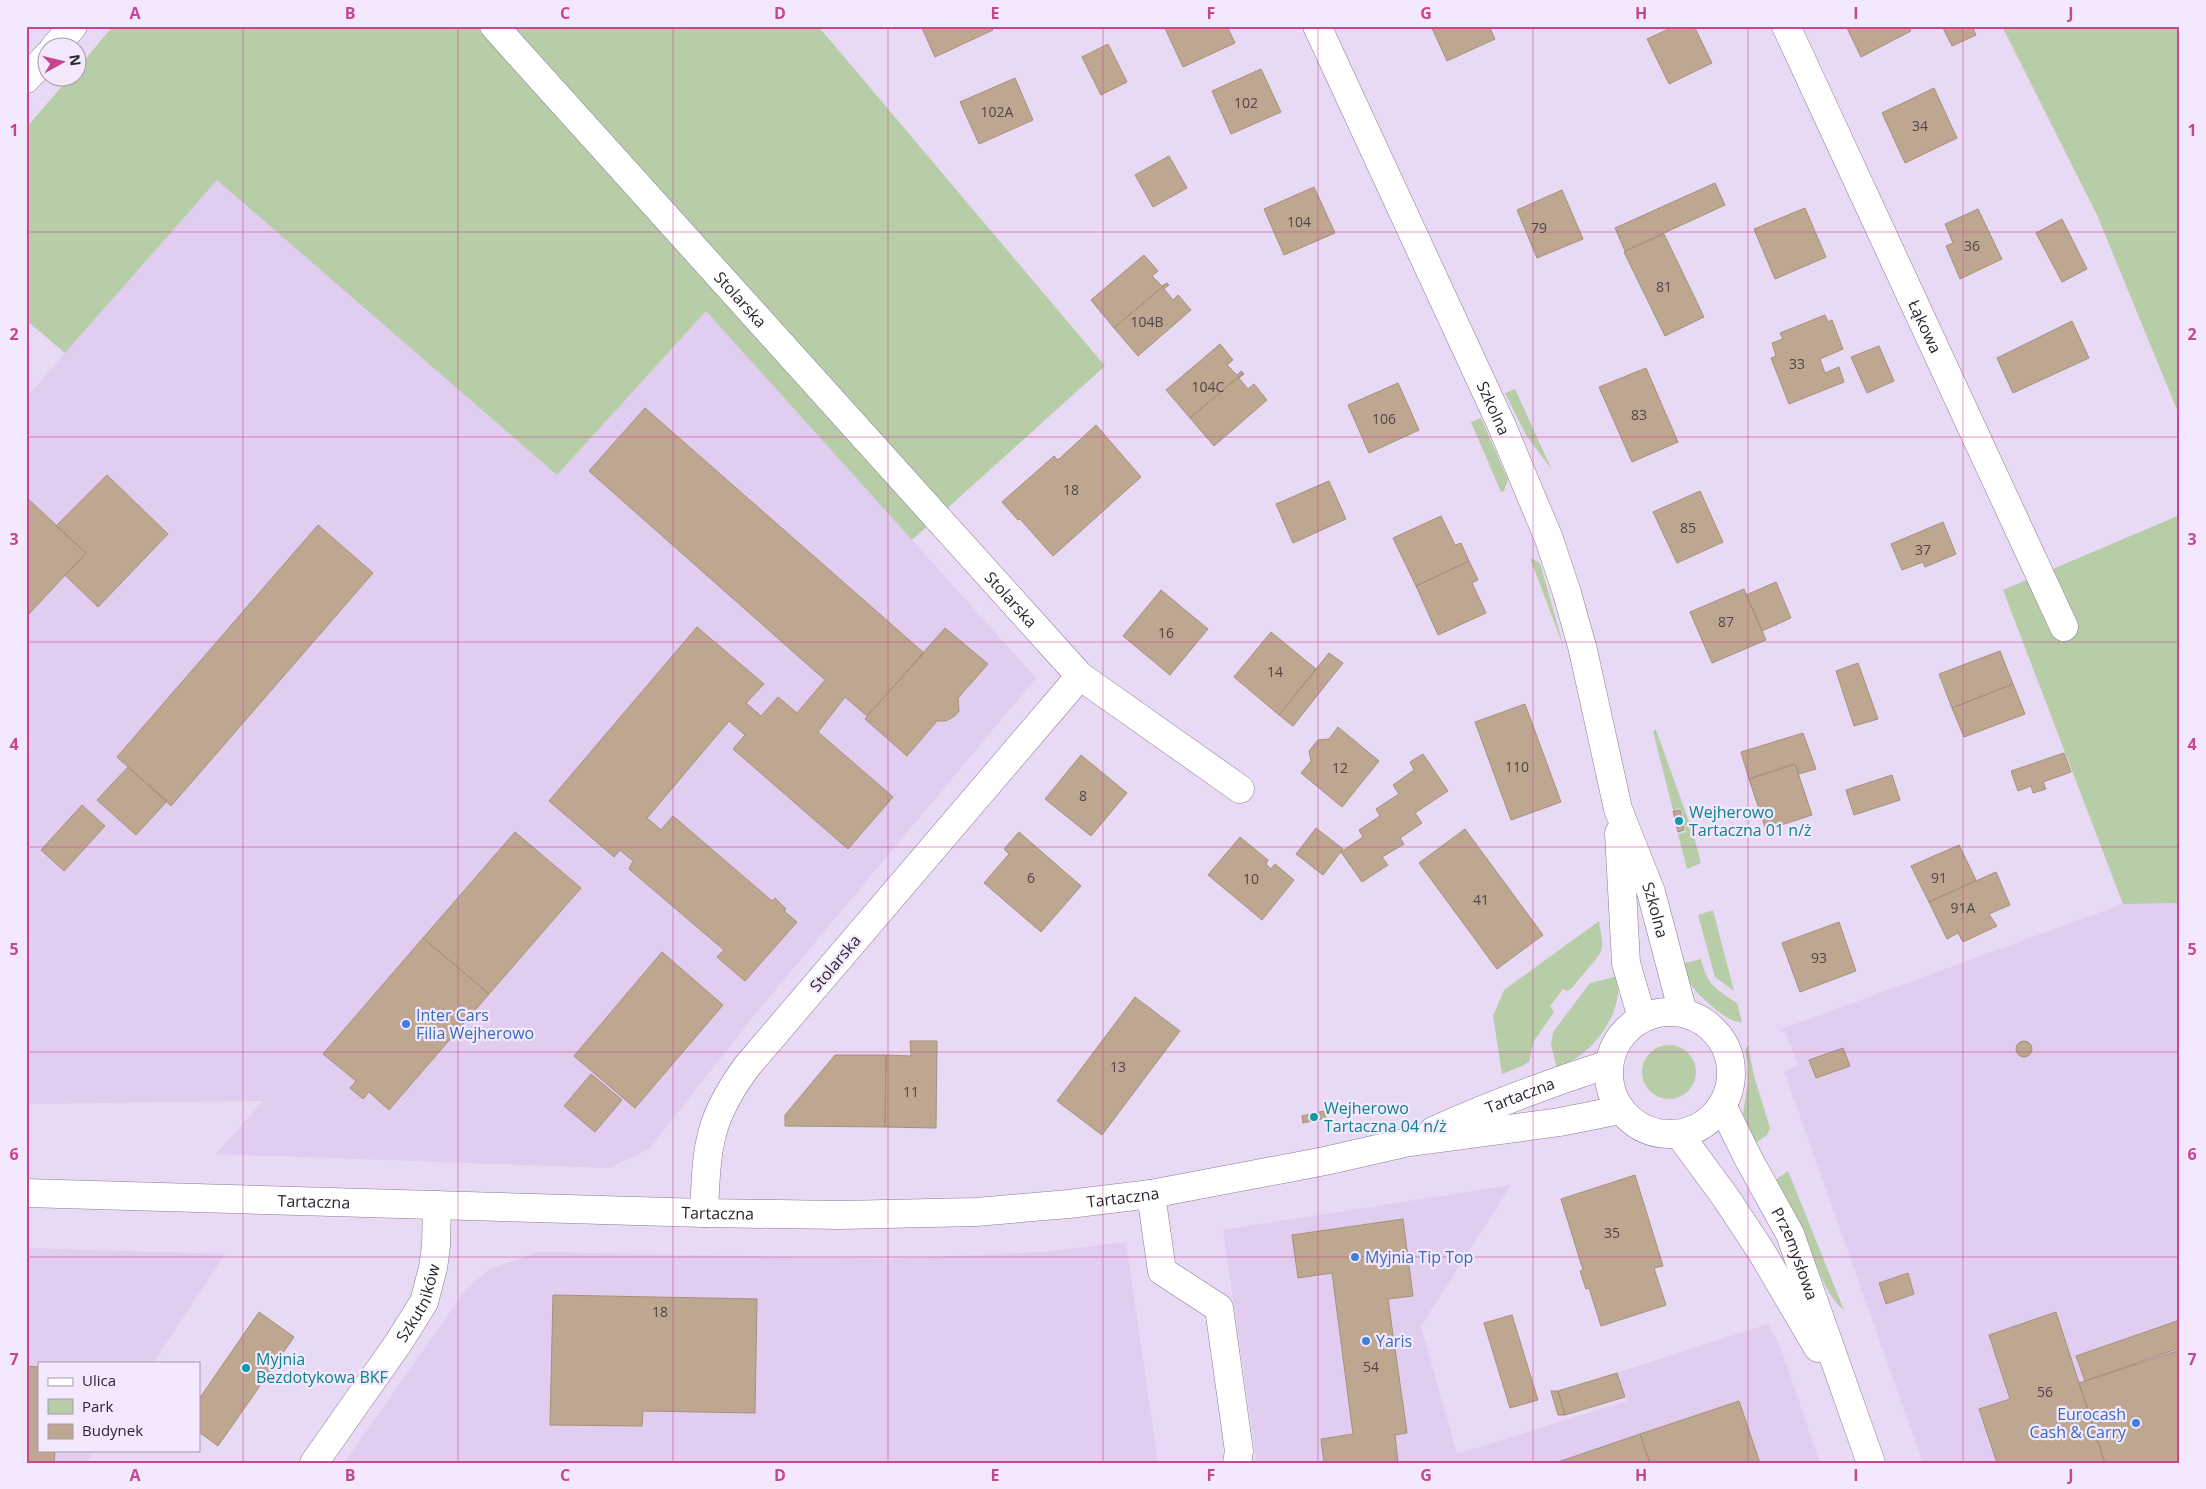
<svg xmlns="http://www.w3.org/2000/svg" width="2206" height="1489" viewBox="0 0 2206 1489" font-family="'Open Sans',sans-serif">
<rect width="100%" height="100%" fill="#e8d9f4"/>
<path fill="#e0cdef" d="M217,179L557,475L706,311L1036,678L757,1012L649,1149L609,1168L216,1154L263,1101L26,1104V398Z
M2180,903V1463H1923L1784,1071L1798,1066L1785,1031L1779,1032V1030L2123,904Z
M1511,1185L1421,1326L1457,1454L1627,1401L1617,1373L1768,1324L1780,1346L1820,1463H1257L1223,1230Z
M1126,1242L1158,1463H344L467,1288L490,1269L538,1252L891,1259L1040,1252Z
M26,1248L225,1254L153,1363H39V1450H95L86,1463H26Z"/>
<path fill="#b7cda8" d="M113,26H818L1105,366L912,540L706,311L557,475L217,180L65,353L26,320V128L69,78H78V68Z
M2002,26H2180V417L2097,215Z
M1515,389L1552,470L1526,435L1505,393Z
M1481,418L1508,480L1504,491L1501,492L1471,422Z
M2180,515V903L2123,904L2003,590Z
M1530,558L1540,563L1564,648Z
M1656,730L1693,833L1701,863L1687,869L1678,834L1686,832L1680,808L1673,810L1653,731Z
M1713,910L1734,991L1715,977L1698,915Z
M1599,921C1600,930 1604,943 1601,952C1600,955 1575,984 1571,989L1567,991L1563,989L1550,1006L1554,1012L1534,1041L1529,1062L1522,1066L1502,1074L1493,1016L1504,990Z
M1701,959C1707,985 1716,989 1737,1003L1742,1022C1730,1025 1699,996 1692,986C1687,979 1685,971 1682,964Z
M1618,976C1623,1015 1593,1055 1557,1068L1551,1045L1553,1032L1590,983Z
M1642 1072a27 27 0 1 1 54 0a27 27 0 1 1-54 0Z
M1748,1045L1754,1076L1770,1128L1767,1135L1754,1144L1743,1114L1748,1082V1063L1745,1051Z
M1788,1171L1844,1310C1826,1297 1815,1260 1805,1239C1795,1219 1784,1200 1774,1181Z"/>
<path fill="#bda790" stroke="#a5917a" d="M921,26H991L993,30L935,57Z
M1164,26H1227L1235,43L1183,67Z
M1431,26H1489L1495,39L1447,61Z
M1675,26H1694L1712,63L1669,84L1647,39Z
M1846,26H1908L1911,31L1861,57Z
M1942,26H1972L1976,35L1952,46Z
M1108,44L1127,82L1101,95L1082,57Z
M1261,69L1281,112L1231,134L1212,91Z
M1015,78L1033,120L979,144L960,102Z
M1934,88L1957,138L1905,163L1882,113Z
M1169,156L1187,188L1153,207L1135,175Z
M1715,183L1725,205L1625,251L1615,228Z
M1314,187L1335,233L1284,255L1264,209Z
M1562,190L1583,239L1537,258L1517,210Z
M1805,208L1826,257L1775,279L1754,229Z
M1978,209L2002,259L1960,279L1946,246L1953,243L1945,224Z
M2062,219L2087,269L2062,282L2036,233Z
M1664,234L1704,317L1665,336L1624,252Z
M1144,255L1158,271L1152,276L1162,286L1167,283L1114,328L1091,300Z
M1167,283L1169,285L1164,289L1173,300L1178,295L1191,310L1138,356L1114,328Z
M1825,315L1828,322L1832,320L1843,349L1820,359L1825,373L1839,367L1844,382L1789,404L1771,358L1776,356L1772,343L1783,339L1780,333Z
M2072,321L2089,358L2013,393L1997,358Z
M1220,344L1233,360L1227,365L1237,375L1241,371L1243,373L1190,418L1166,390Z
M1879,346L1894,381L1867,393L1851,357Z
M1646,368L1678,442L1632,462L1599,387Z
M1243,373L1244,374L1239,378L1248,389L1254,384L1267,400L1214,446L1190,418Z
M1398,383L1419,430L1369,453L1348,405Z
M645,408L924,653L867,716L845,697L818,732L893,797L848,849L733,749L745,735L729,721L647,818L661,830L673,816L772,901L775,898L786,909L784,911L797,922L745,981L717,957L724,950L629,869L633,861L620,850L614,857L549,801L697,627L764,684L746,703L761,716L778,697L797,713L825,680L589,471Z
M1096,425L1141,477L1053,556L1020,519L1018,520L1002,502L1054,456L1058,460Z
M107,475L168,534L98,607L65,575L86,553L56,526Z
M1329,481L1346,519L1293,543L1276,504Z
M1700,491L1723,542L1677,563L1653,512Z
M26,497L86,553L26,617Z
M1441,516L1455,545L1461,543L1469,561L1416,586L1393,538Z
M1943,522L1956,554L1925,567L1923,562L1902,570L1891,544Z
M318,525L373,573L171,806L117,757Z
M1469,561L1478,580L1472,583L1486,613L1438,635L1416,586Z
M1776,582L1791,618L1762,631L1746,595Z
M1744,589L1766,640L1712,663L1690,612Z
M1161,590L1208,629L1170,675L1123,636Z
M945,628L988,664L958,698L959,711L955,716L946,721H937L907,756L865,719Z
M1271,632L1316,669L1279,715L1234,677Z
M2000,651L2013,684L1952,708L1939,674Z
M1329,653L1343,663L1293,726L1279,715Z
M1858,663L1878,719L1854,726L1836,671Z
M2013,684L2025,714L1964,737L1952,708Z
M1525,704L1561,802L1511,820L1475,722Z
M1338,727L1379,761L1342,807L1301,773L1311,761L1309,751L1318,740L1329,739Z
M1803,733L1816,769L1799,774L1795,764L1749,779L1741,752Z
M2064,753L2071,772L2043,782L2046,789L2033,793L2031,786L2018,791L2011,771Z
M1423,754L1448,791L1415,813L1422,823L1400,838L1404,844L1382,857L1388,865L1362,882L1341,852L1363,837L1359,830L1380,816L1376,809L1399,794L1393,785L1414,770L1410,762Z
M1081,755L1127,793L1091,836L1045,799Z
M1795,764L1812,815L1766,830L1749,779Z
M128,767L167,801L136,835L97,800Z
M1892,775L1900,800L1854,815L1846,790Z
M82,805L105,826L64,871L41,850Z
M1680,810L1684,830L1678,832L1673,811Z
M1316,828L1343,849L1323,875L1296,854Z
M1465,829L1543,935L1497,969L1419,863Z
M515,832L581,888L489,994L423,938Z
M1019,832L1081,886L1041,932L984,883L1009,854L1004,849Z
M1240,837L1268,860L1266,864L1271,869L1275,864L1294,880L1262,920L1208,875Z
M1959,845L1976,880L1929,902L1911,866Z
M1996,872L2010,905L1989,914L1997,926L1963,942L1958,933L1947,939L1929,902Z
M1839,922L1856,971L1800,992L1782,943Z
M423,938L489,994L389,1110L369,1092L363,1099L350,1088L356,1081L323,1054Z
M662,952L723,1005L635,1108L574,1056Z
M1135,997L1180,1031L1102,1135L1057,1101Z
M2016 1049a8 8 0 1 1 16 0a8 8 0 1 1-16 0Z
M910,1041H937L936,1128L885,1127L886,1055L911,1056Z
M1843,1048L1850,1066L1816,1078L1809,1060Z
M835,1055H886L885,1127L785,1126V1115Z
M591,1074L622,1100L595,1132L564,1106Z
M1324,1111L1326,1118L1303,1123L1302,1116Z
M1635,1175L1663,1266L1654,1268L1666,1305L1601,1326L1589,1288L1586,1289L1580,1271L1583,1270L1561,1199Z
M1403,1219L1413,1296L1388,1299L1407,1433L1395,1435L1398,1463H1324L1321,1439L1353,1434L1332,1273L1298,1278L1292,1235Z
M1908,1273L1914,1294L1886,1304L1879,1283Z
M553,1295L757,1299L755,1413L643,1411L642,1426L550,1425Z
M259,1312L294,1337L218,1446L199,1432V1399Z
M2056,1312L2105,1463H1997L1979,1409L2010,1399L1989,1335Z
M1512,1315L1538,1400L1510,1408L1484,1323Z
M2180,1320V1348L2085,1381L2076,1356Z
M2180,1350V1463H2105L2079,1383Z
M26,1366L39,1367V1450H55L54,1463H26Z
M1617,1373L1625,1397L1565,1415L1558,1391Z
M1551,1391H1558L1565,1415H1558Z
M1739,1401L1760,1463H1650L1640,1434Z
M1640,1434L1650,1463H1558V1462Z"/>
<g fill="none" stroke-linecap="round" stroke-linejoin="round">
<g stroke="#897b94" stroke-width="29">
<g id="minor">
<path id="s1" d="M494,26L1080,676L748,1065C707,1120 707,1147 704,1213"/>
<path id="s2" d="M1317,26L1501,424L1549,539L1567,593L1583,650L1618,809L1651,892L1683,1013"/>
<path id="s3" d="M1786,26L2064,627"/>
<path d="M54,48L73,26"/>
<path d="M26,79L48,55"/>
<path d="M1080,676L1240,789"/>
<path d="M1619,833L1626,963L1642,1018"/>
<circle cx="1670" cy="1073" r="61"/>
<path id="s4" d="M1722,1105L1748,1158L1790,1234L1871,1463"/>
<path id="s5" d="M1433,1131C1491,1105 1549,1083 1609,1064"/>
<path d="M1679,1134L1726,1198L1761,1251L1818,1348"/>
<path id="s6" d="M26,1193L704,1213L840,1215L976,1212L1069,1204L1151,1194L1325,1161L1404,1143L1560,1122L1620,1110"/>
<path d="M1151,1194L1162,1271L1219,1308L1239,1451L1237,1463"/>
<path id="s7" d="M314,1463L399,1342L424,1302L433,1268L436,1246L437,1205"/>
</g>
</g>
<use href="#minor" stroke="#fff" stroke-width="28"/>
</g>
<path fill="none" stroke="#c64690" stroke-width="1" stroke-opacity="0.55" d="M243,26V1463M458,26V1463M673,26V1463M888,26V1463M1103,26V1463M1318,26V1463M1533,26V1463M1748,26V1463M1963,26V1463M26,232H2180M26,437H2180M26,642H2180M26,847H2180M26,1052H2180M26,1257H2180"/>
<g fill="#0f9aa8" stroke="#f4e8fe" stroke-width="2">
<circle cx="1679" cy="821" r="5"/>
<circle cx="1314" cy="1117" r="5"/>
<circle cx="246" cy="1368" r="5"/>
</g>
<g fill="#3f7fe0" stroke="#f4e8fe" stroke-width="2">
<circle cx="406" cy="1024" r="5"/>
<circle cx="1355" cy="1257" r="5"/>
<circle cx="1366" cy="1341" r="5"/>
<circle cx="2136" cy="1423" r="5"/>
</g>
<g text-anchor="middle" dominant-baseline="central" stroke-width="4.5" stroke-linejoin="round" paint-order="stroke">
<g font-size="14" fill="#504647">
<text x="1246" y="102">102</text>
<text x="997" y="111">102A</text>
<text x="1920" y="125">34</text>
<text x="1299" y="221">104</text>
<text x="1539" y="227">79</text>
<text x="1972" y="245">36</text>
<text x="1664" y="286">81</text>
<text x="1147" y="321">104B</text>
<text x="1797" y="363">33</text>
<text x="1208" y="386">104C</text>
<text x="1639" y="414">83</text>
<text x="1384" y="418">106</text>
<text x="1071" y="489">18</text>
<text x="1688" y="527">85</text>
<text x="1923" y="549">37</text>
<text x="1726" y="621">87</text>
<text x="1166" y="632">16</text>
<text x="1275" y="671">14</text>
<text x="1517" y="766">110</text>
<text x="1340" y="767">12</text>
<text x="1083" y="795">8</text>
<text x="1031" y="877">6</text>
<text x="1939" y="877">91</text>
<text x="1251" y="878">10</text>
<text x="1481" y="899">41</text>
<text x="1963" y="907">91A</text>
<text x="1819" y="957">93</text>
<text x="1118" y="1066">13</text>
<text x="911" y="1091">11</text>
<text x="1612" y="1232">35</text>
<text x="660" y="1311">18</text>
<text x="1371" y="1366">54</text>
<text x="2045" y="1391">56</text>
</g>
<g font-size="16" fill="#2b252f" stroke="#f4e8fe">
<text stroke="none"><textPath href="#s1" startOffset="368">Stolarska</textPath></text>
<text stroke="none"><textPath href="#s3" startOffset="331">Łąkowa</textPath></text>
<text stroke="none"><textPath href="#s2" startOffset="421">Szkolna</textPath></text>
<text stroke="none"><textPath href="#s1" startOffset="772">Stolarska</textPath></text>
<text stroke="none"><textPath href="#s2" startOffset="950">Szkolna</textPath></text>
<text transform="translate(835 963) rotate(-50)">Stolarska</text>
<text stroke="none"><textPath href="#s5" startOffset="94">Tartaczna</textPath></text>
<text stroke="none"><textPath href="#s6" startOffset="1098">Tartaczna</textPath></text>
<text stroke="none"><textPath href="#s6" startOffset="288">Tartaczna</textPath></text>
<text stroke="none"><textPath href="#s6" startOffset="692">Tartaczna</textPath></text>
<text stroke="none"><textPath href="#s4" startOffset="166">Przemysłowa</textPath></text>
<text stroke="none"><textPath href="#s7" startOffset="192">Szkutników</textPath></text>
</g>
<g font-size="16" fill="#0d838f" stroke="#f4e8fe" text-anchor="start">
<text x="1689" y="812">Wejherowo<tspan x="1689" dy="18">Tartaczna 01 n/ż</tspan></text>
<text x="1324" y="1108">Wejherowo<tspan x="1324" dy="18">Tartaczna 04 n/ż</tspan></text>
<text x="256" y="1359">Myjnia<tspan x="256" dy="18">Bezdotykowa BKF</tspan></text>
</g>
<g font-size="16" fill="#366cbe" stroke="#f4e8fe" text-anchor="start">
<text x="416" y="1015">Inter Cars<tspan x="416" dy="18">Filia Wejherowo</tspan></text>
<text x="1365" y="1257">Myjnia Tip Top</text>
<text x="1376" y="1341">Yaris</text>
<text x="2126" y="1414" text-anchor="end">Eurocash<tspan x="2126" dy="18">Cash &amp; Carry</tspan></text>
</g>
</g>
<rect width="2206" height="1489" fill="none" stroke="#f4e8fe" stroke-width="55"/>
<rect x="38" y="1362" width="162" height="90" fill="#f4e8fe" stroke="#a49aab"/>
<rect x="48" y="1378" width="25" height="8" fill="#ffffff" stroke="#a49aab"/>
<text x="82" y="1386" font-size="15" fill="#2b252f">Ulica</text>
<rect x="48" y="1399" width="25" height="15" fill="#b7cda8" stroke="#a49aab"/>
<text x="82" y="1412" font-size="15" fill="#2b252f">Park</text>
<rect x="48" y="1424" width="25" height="15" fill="#bda790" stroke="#a49aab"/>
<text x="82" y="1436" font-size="15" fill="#2b252f">Budynek</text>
<g transform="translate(62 62) rotate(82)"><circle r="24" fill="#f4e8fe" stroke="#a49aab"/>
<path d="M0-4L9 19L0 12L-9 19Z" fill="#c64690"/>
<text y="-8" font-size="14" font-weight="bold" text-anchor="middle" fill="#2b252f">N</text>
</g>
<rect x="28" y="28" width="2150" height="1434" fill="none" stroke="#c64690" stroke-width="2"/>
<g font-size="16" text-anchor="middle" font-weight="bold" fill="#c64690">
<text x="135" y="19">A</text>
<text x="350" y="19">B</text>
<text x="565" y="19">C</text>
<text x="780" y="19">D</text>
<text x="995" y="19">E</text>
<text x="1211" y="19">F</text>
<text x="1426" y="19">G</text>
<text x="1641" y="19">H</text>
<text x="1856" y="19">I</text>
<text x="2071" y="19">J</text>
<text x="14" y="136">1</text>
<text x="2192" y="136">1</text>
<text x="14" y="340">2</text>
<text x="2192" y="340">2</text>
<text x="14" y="545">3</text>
<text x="2192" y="545">3</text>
<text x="14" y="750">4</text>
<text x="2192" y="750">4</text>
<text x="14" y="955">5</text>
<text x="2192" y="955">5</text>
<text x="14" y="1160">6</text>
<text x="2192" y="1160">6</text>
<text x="14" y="1365">7</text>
<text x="2192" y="1365">7</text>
<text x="135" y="1481">A</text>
<text x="350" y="1481">B</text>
<text x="565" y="1481">C</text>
<text x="780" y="1481">D</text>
<text x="995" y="1481">E</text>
<text x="1211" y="1481">F</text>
<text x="1426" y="1481">G</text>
<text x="1641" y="1481">H</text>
<text x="1856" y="1481">I</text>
<text x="2071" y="1481">J</text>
</g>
</svg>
